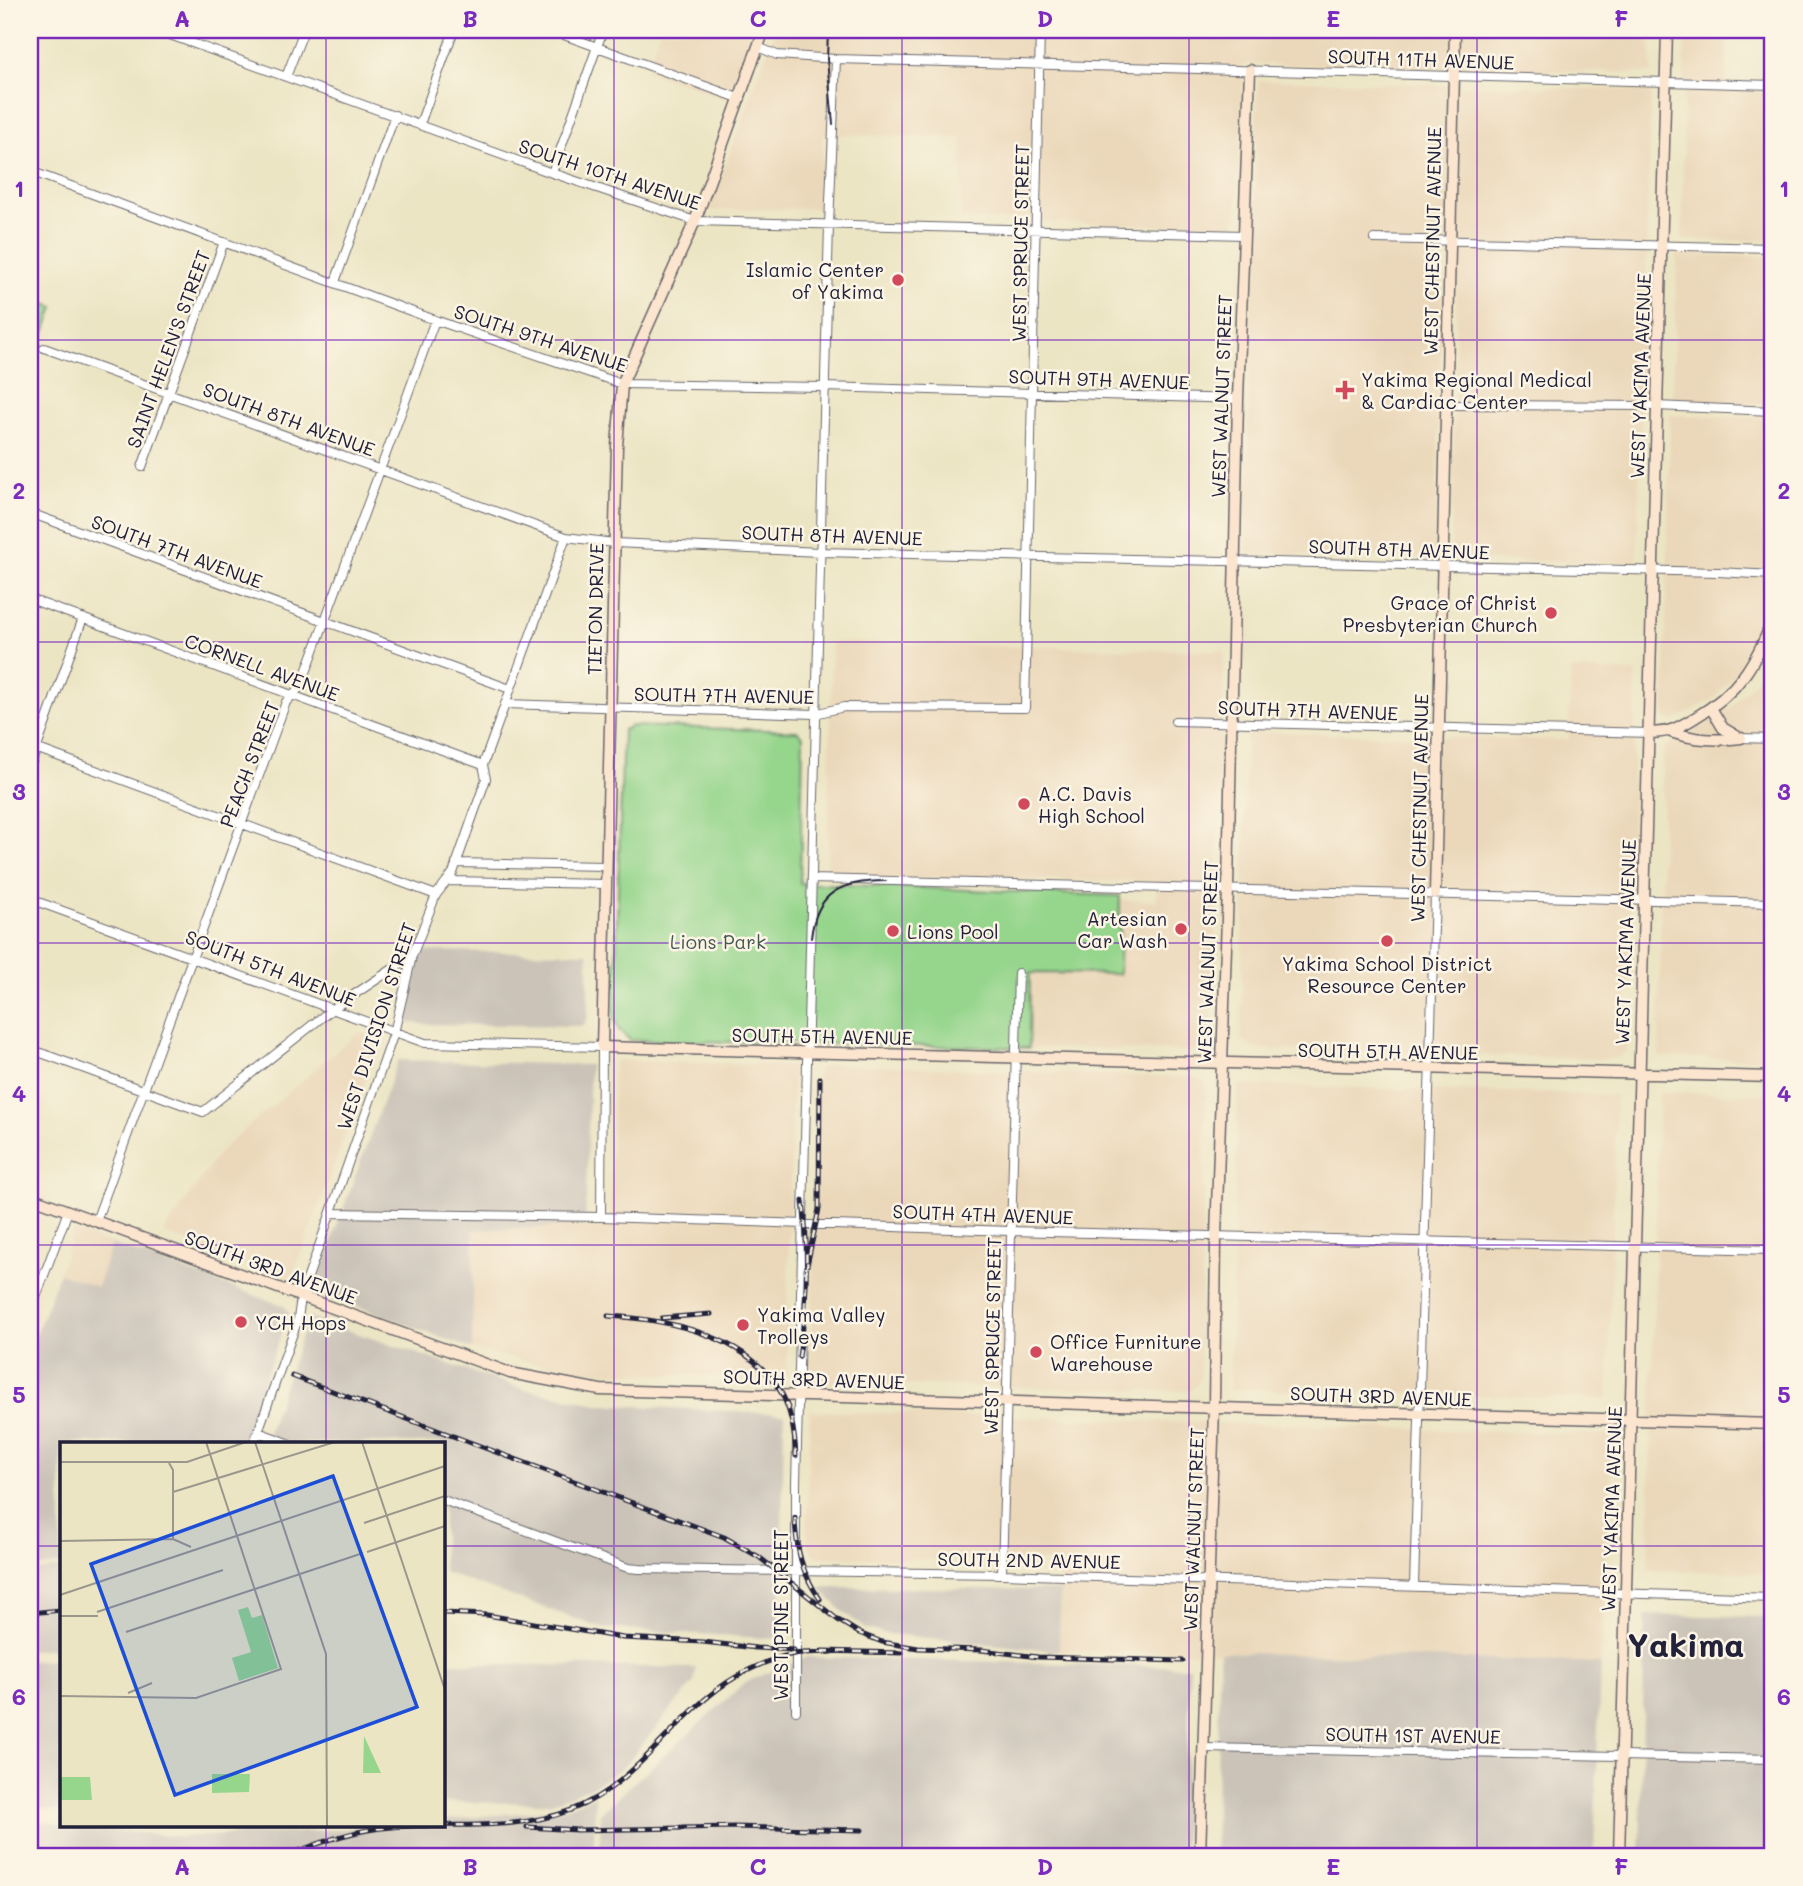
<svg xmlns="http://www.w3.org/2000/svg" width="1803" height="1886" viewBox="0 0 1803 1886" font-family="Mali,sans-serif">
<rect width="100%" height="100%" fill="#fcf5e5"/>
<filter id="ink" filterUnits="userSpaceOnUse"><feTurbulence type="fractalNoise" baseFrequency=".0143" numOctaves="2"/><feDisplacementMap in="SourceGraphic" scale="14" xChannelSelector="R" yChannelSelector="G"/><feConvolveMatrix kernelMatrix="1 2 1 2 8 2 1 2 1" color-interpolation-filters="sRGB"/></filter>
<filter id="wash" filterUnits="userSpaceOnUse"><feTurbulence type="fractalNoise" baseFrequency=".00686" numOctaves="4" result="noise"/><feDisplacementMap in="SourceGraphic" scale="28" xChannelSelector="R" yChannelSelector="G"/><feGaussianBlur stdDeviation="1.57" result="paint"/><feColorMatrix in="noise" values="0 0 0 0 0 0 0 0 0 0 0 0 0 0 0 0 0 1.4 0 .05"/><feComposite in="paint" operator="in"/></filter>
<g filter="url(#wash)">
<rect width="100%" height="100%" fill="#ece5c4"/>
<path fill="#ebd8ba" d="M660,30H752L728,99L646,70Z
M775,30H1649L1652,73L1244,64L1236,228L961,219L962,138L822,134L823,208L709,210Z
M1685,30H1728L1726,90L1773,92V241L1682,240Z
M1258,80L1651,90L1637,563L1451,560L1458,223L1444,224L1435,558L1245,553Z
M1677,254L1773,257V404L1672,401Z
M1670,415L1773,418V598L1766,619L1743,664L1715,698L1672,721L1664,716Z
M832,642L1224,651L1211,1039L1202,1051L1029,1048L1030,973L1119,974L1120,900L1156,901L1157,881L827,877Z
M1773,652V1060L1659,1057L1663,749L1732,706L1758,678Z
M1571,670L1636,672L1626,1051L1617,1059L1255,1049L1241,1039L1246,738L1252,732L1568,740Z
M359,1032L381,1039L293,1274L283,1278L163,1233L221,1150Z
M614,1060L793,1066L786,1378L600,1372L551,1367L472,1349L474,1230L610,1226Z
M827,1064L1196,1078L1206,1082L1200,1380L1190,1391L818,1383L810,1379L818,1070Z
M1238,1085L1616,1095L1608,1399L1230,1389Z
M1659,1092L1773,1095V1573L1648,1570Z
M74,1230L112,1244L97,1287L59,1273Z
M810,1411L1613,1435L1600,1663L1220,1652L1059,1651L1061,1562L820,1557L813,1554L808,1545L807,1534Z"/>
<path fill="#cbc3b8" d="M420,951L588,953V1017L583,1026L422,1024L407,1022Z
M398,1060L590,1065L585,1226L474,1230L472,1349L319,1292L316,1283Z
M112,1244L284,1306L289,1313L241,1443H61V1564L30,1569V1351L59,1273L97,1287Z
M308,1317L523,1389L597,1404L784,1414L780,1639L601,1628L443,1572V1443H264Z
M61,1567V1648L30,1650V1572Z
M819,1587L1060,1590L1059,1651L888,1634L866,1629L842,1611Z
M1645,1615L1773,1617V1856H1640Z
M1220,1652L1600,1663L1594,1856H1215Z
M807,1657L1190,1667L1184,1856H600V1813L746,1682Z
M61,1659V1810H46L30,1804V1661Z
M443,1663L696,1668L694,1682L624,1766L592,1787L551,1803L443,1802Z
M595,1795L594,1856H30V1818L61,1825L182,1837L306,1832L385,1825H443V1820L563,1809Z"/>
<path fill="#95d58c" stroke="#5c7c64" stroke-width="2" d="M30,299L54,307L30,375Z
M631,726L797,731L803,736L800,883L1120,896L1119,974L1030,973L1029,1048L630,1040L619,1030L614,1018L623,730Z"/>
</g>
<g filter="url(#ink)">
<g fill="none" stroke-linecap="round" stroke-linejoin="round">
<g stroke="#69666b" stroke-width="10">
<path id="street" d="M156,30L552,173L695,221L1244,235
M550,30L741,99
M758,47L777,55L836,59L1773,85
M286,77L304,30
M420,124L454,30
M30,171L435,320L622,384L824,387L1238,399
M552,173L603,30
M1374,239L1773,248
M335,282L395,115
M44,348L566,537L614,543L820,552L1718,572L1773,575
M1446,405L1656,406L1773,411
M142,467L224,242
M30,513L510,689
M30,599L483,765
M505,704L815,714L844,707L1025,708L1040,30
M1175,721L1650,733
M1741,738L1773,739
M30,746L436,895
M30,767L83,618
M456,863L606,866
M812,879L1773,903
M448,881L606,884
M30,899L425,1043L602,1047L601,1217
M30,1049L203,1112L331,1010L412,956
M331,1213L601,1217L1010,1231L1773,1250
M96,1221L286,702L301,686L435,320
M30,1313L68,1211
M258,1432L288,1443
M254,1443L298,1319L301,1297L394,1033L412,956L436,895L453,873L486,779L483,765L566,537
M443,1500L628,1568L639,1569L1002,1574L1773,1598
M1002,1574L1018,973
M1414,1586L1435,894
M796,1711V1483L829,225L836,59
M1204,1748L1773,1759"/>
</g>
<g stroke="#69666b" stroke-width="13">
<path id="secondary" d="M764,30L695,221L622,384L617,446L602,1047L1773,1077
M1711,708L1723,728L1738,737
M1671,732C1695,740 1715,741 1741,738
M1650,733C1672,732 1676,729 1696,717C1738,693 1755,664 1773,620
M1435,894L1455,30
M30,1197L510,1373L600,1390L1773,1424
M1200,1856L1214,1407L1216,1237L1228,889L1238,399L1250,70
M1619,1856L1667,30"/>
</g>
<use href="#street" stroke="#fff" stroke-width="8"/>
<use href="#secondary" stroke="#fce5cf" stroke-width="10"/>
<path stroke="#22223b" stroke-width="2" d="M828,30L827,59L833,124
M811,938C816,891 842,881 886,881"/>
<g stroke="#22223b" stroke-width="5">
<path id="rail" d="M806,1270L819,1209L820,1078
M608,1316C669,1319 749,1336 782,1394C792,1413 795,1435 796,1456
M662,1318L711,1314
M799,1357C807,1305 809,1253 803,1201
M292,1376L724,1537L759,1557L838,1620L859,1633L882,1642L918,1648L981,1650L1038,1657L1183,1661
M795,1518C796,1549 802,1574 820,1599
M30,1613L61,1610
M443,1613L487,1615L623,1638L703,1642L756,1648L794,1650
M822,1651L902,1653
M527,1827L577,1830L734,1827L862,1830
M285,1856C322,1842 351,1830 392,1827C451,1822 514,1832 571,1810C630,1787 662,1734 709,1696C733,1676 764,1660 794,1654C806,1652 820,1653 832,1652"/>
</g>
<use href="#rail" stroke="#fcf5e5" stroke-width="2.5" stroke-dasharray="8" stroke-linecap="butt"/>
</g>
</g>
<path fill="none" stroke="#7b2cbf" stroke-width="2" stroke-opacity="0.55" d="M326,30V1443M614,30V1856M902,30V1856M1189,30V1856M1477,30V1856M30,340H1773M30,642H1773M30,943H1773M30,1245H1773M30,1546H61M443,1546H1773M326,1825V1856"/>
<g fill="#d1495b" stroke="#fcf5e5" stroke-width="2.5">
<circle cx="898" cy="280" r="7"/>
<path d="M1341.5 379.5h7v7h7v7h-7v7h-7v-7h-7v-7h7z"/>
<circle cx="1551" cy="613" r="7"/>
<circle cx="1024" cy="804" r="7"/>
<circle cx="1181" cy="929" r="7"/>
<circle cx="893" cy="931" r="7"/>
<circle cx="1387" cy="941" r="7"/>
<circle cx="241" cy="1322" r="7"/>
<circle cx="743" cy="1325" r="7"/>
<circle cx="1036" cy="1352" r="7"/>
</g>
<g text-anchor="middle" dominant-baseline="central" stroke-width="5" stroke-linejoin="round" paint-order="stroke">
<g font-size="19" fill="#22223b" stroke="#fcf5e5">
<text transform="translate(1421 59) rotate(2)">SOUTH 11TH AVENUE</text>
<text transform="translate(610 174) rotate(18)">SOUTH 10TH AVENUE</text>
<text transform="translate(1432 241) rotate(-89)">WEST CHESTNUT AVENUE</text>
<text transform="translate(1020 243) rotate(-89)">WEST SPRUCE STREET</text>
<text transform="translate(541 338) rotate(18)">SOUTH 9TH AVENUE</text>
<text transform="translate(168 349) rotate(-70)">SAINT HELEN'S STREET</text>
<text transform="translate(1640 376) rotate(-88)">WEST YAKIMA AVENUE</text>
<text transform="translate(1099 379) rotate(2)">SOUTH 9TH AVENUE</text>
<text transform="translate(1221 396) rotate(-88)">WEST WALNUT STREET</text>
<text transform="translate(289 419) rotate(20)">SOUTH 8TH AVENUE</text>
<text transform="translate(832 535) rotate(2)">SOUTH 8TH AVENUE</text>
<text transform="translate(1399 549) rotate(2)">SOUTH 8TH AVENUE</text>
<text transform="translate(177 551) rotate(20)">SOUTH 7TH AVENUE</text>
<text transform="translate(595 609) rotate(-89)">TIETON DRIVE</text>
<text transform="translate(262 667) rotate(20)">CORNELL AVENUE</text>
<text transform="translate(724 695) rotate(1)">SOUTH 7TH AVENUE</text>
<text transform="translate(1308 710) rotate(2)">SOUTH 7TH AVENUE</text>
<text transform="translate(249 764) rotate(-69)">PEACH STREET</text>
<text transform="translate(1419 808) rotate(-89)">WEST CHESTNUT AVENUE</text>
<text transform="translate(1625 942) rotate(-88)">WEST YAKIMA AVENUE</text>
<text transform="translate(1207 962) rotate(-88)">WEST WALNUT STREET</text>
<text transform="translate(271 968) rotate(21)">SOUTH 5TH AVENUE</text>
<text transform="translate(376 1026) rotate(-72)">WEST DIVISION STREET</text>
<text transform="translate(822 1036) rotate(1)">SOUTH 5TH AVENUE</text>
<text transform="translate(1388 1051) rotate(1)">SOUTH 5TH AVENUE</text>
<text transform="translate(983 1214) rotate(2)">SOUTH 4TH AVENUE</text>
<text transform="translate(271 1267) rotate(20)">SOUTH 3RD AVENUE</text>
<text transform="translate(992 1336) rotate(-89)">WEST SPRUCE STREET</text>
<text transform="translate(814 1379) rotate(2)">SOUTH 3RD AVENUE</text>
<text transform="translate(1381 1396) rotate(2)">SOUTH 3RD AVENUE</text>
<text transform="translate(1611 1509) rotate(-88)">WEST YAKIMA AVENUE</text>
<text transform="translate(1193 1529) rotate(-88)">WEST WALNUT STREET</text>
<text transform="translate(1029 1560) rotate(1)">SOUTH 2ND AVENUE</text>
<text transform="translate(780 1615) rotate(-90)">WEST PINE STREET</text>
<text transform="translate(1413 1735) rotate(1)">SOUTH 1ST AVENUE</text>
</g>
<g font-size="19" fill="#22223b" stroke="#fcf5e5" text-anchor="start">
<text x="884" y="269" text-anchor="end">Islamic Center<tspan x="884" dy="22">of Yakima</tspan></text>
<text x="1361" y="379">Yakima Regional Medical<tspan x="1361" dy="22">&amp; Cardiac Center</tspan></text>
<text x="1537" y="602" text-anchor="end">Grace of Christ<tspan x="1537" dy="22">Presbyterian Church</tspan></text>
<text x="1038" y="793">A.C. Davis<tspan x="1038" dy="22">High School</tspan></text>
<text x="1167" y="918" text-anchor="end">Artesian<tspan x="1167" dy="22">Car Wash</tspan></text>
<text x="907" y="931">Lions Pool</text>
<text x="1387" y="963" text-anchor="middle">Yakima School District<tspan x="1387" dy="22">Resource Center</tspan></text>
<text x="757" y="1314">Yakima Valley<tspan x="757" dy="22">Trolleys</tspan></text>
<text x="255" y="1322">YCH Hops</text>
<text x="1050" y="1341">Office Furniture<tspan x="1050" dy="22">Warehouse</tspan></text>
</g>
<g font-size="19" fill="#445853" stroke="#fcf5e5">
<text x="718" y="941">Lions Park</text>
</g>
<g font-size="33" font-weight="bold" fill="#22223b" stroke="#fcf5e5">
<text x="1686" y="1643">Yakima</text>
</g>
</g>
<g transform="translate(60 1442)">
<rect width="385" height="385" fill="#ece5c4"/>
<path d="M188,165L192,176L202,173L218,226L179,239L172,216L191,210L178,168ZM304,294L321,331H303ZM152,332H190L189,350L152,351ZM1,335H30L32,358H1Z" fill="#95d58c"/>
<path fill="none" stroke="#9b978d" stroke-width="2" d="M195,0L266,212L267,385M302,0L385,248M0,20H107M107,20H127L186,0M109,21L113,28V97M113,50L275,0M304,81L385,54M0,99L113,97L131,105M307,110L385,84M0,153L385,24M37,170L163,128M0,174H38M66,190L303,111M68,251L92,241M0,254L136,256L221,227L146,0"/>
<path fill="#1d4ed8" fill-opacity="0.15" stroke="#1d4ed8" stroke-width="3.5" d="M273,34L357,265L115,353L31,122Z"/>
<rect width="385" height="385" fill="none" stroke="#22223b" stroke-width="3.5"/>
</g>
<rect width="1803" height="1886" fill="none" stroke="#fcf5e5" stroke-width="77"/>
<rect x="38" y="38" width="1726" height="1810" fill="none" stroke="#7b2cbf" stroke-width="2.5"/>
<g font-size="23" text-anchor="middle" font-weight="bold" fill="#7b2cbf">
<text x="182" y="27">A</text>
<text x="470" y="27">B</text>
<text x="758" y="27">C</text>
<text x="1045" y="27">D</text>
<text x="1333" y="27">E</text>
<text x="1621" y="27">F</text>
<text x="19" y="197">1</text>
<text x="1784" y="197">1</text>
<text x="19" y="499">2</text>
<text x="1784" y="499">2</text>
<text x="19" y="800">3</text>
<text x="1784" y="800">3</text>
<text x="19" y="1102">4</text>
<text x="1784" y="1102">4</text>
<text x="19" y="1403">5</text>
<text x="1784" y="1403">5</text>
<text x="19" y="1705">6</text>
<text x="1784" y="1705">6</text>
<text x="182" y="1875">A</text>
<text x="470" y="1875">B</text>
<text x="758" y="1875">C</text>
<text x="1045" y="1875">D</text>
<text x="1333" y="1875">E</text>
<text x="1621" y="1875">F</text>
</g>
</svg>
